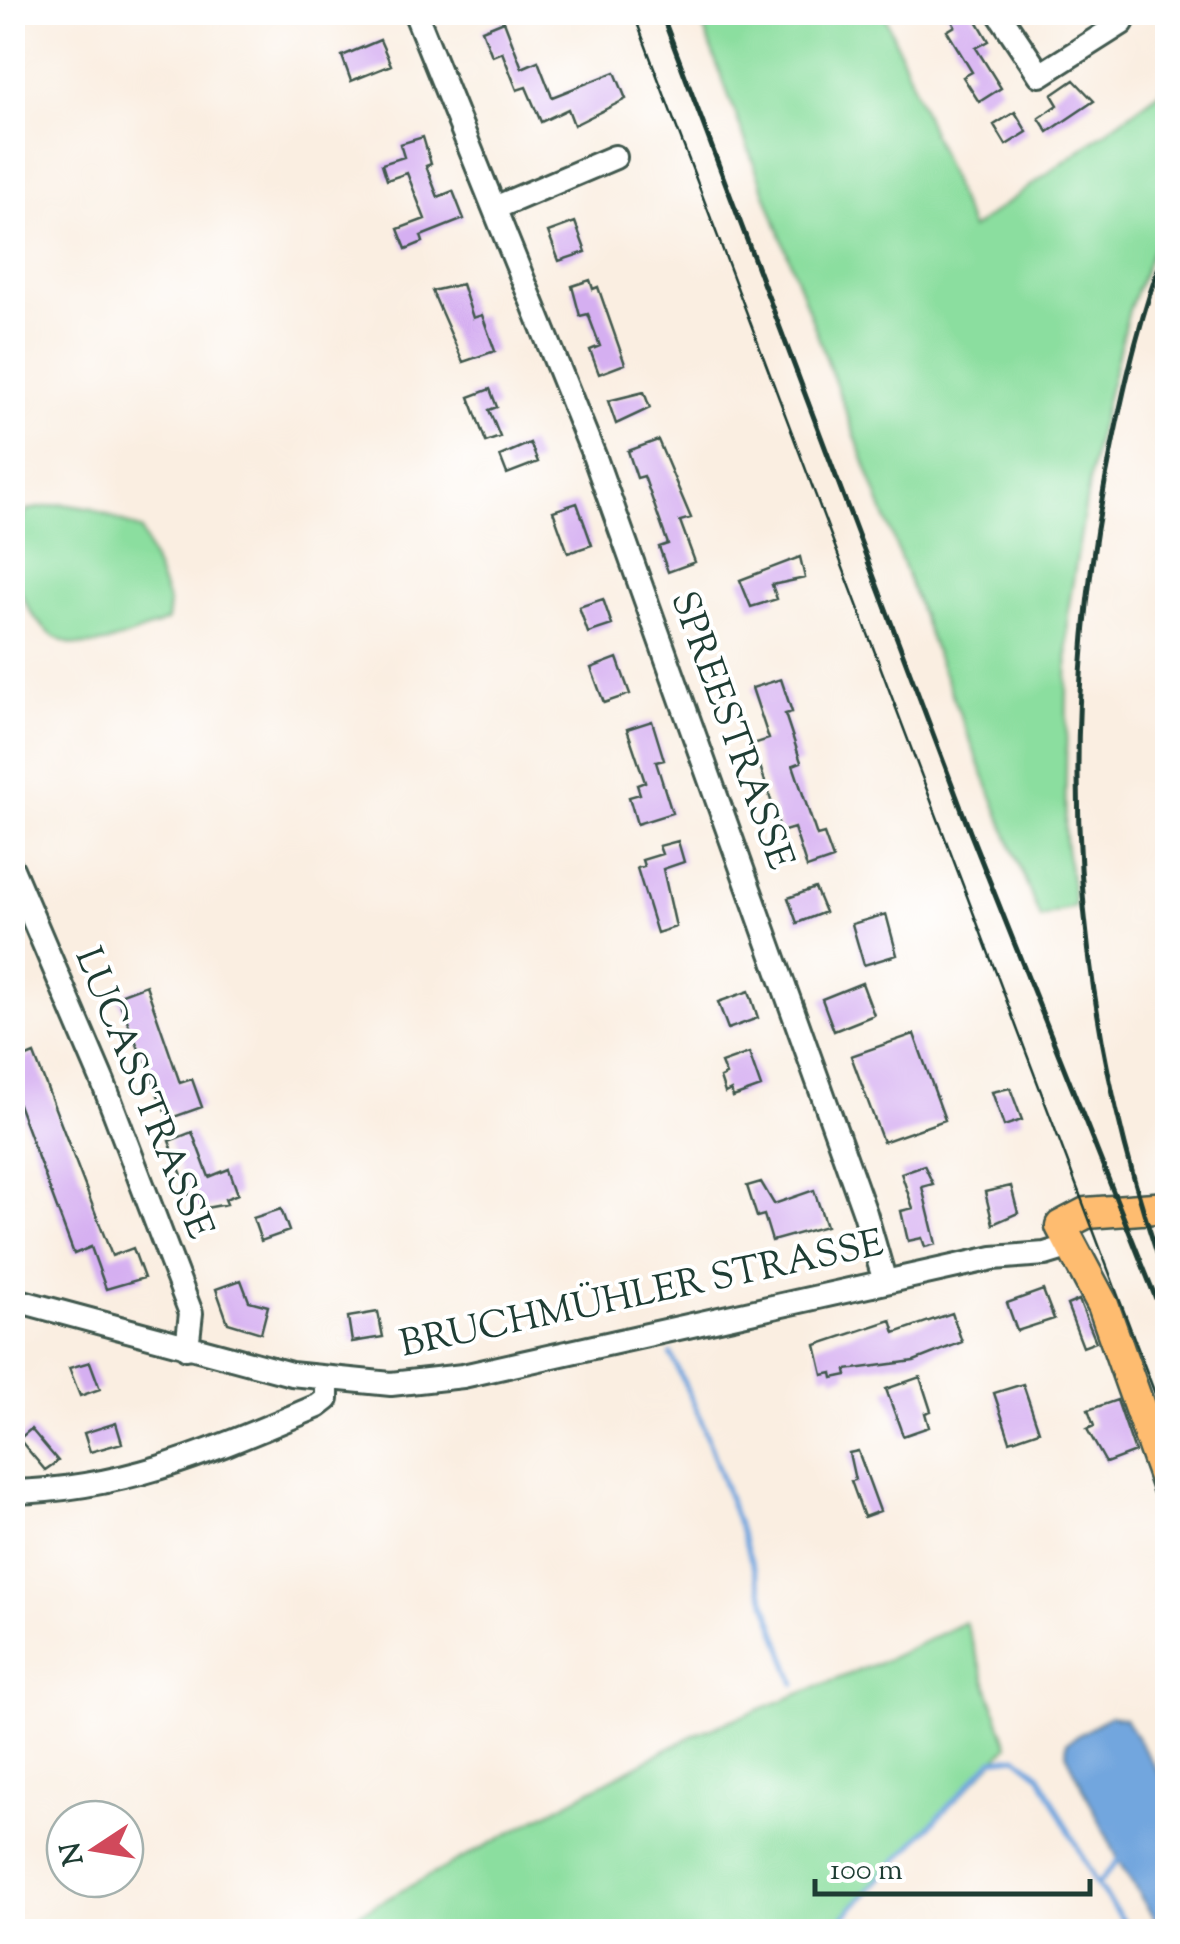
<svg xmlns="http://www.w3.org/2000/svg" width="1180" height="1944" viewBox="0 0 1180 1944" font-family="'Sorts Mill Goudy',serif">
<rect width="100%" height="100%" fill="#fff"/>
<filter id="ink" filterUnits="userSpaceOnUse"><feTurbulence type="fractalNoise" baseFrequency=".01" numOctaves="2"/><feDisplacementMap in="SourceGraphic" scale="20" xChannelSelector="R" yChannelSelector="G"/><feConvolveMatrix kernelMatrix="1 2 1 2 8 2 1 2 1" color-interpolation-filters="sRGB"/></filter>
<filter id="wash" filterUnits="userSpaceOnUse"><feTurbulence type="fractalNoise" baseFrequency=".0048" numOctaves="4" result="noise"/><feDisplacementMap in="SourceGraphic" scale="40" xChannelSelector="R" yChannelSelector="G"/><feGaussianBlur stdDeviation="2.25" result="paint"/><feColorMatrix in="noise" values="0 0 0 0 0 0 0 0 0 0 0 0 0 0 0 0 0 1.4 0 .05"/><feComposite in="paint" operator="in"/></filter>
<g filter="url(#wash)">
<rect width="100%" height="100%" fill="#faeee1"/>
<path fill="#8bde9f" stroke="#558e6a" stroke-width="2.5" d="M698,13H884L971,229L1160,92L1167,52V212L1129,310L1095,447L1068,611L1065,841L1075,906L1040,918L936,654Z
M63,504L93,509L141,530L169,603L167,621C138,632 99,652 68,643C32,632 6,575 15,539C18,529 23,519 27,510Z
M965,1622L1008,1746L830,1931H326L696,1734L886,1660Z"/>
<path fill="#72a6de" stroke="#487289" stroke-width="2.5" d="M1110,1716L1125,1719L1167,1786V1931H1162L1122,1867L1066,1753L1067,1742Z"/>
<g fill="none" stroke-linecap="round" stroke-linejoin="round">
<path stroke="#72a6de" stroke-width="5" d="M671,1354L701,1420L795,1684
M1097,1885L1119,1859
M830,1932L992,1760L1017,1757L1040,1775L1097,1885L1132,1932"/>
</g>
<g id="blocks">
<path fill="#d5aff1" d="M946,12H972L989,41L976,48L1001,88L979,102L963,77L972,72L947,31L955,26Z
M504,21L522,68L538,61L552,97L615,72L626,99L574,125L568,109L541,122L526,87L517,90L502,52L492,56L482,30Z
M380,40L391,65L351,81L342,56Z
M1074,80L1094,101L1048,132L1039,118L1058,105L1052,95Z
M1015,112L1027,132L1006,145L994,125Z
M423,137L431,164L426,166L438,197L453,191L464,219L421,236L423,242L406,249L398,229L425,219L407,173L387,180L382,164L404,157L400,144Z
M575,222L586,252L559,261L548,232Z
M590,280L593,289L598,287L625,364L599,374L590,350L600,346L588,314L580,316L572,286Z
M462,284L473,318L482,315L495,351L463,362L432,291Z
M490,389L497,407L489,410L500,437L486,442L469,397Z
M644,392L650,408L616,424L608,401Z
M658,440L691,518L680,521L695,562L668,572L659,547L668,544L644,476L637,478L628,451Z
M530,443L538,462L507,474L500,456Z
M577,503L592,545L568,553L553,511Z
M800,557L805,578L772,585L777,599L751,607L740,580Z
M603,599L612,625L588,633L579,607Z
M617,658L630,694L604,703L591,668Z
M781,679L792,712L785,714L801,762L793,765L817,836L824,834L833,859L807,868L794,828L781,832L753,744L769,739L752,688Z
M652,721L664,760L656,762L672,813L637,824L629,797L640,794L637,785L645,782L627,729Z
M678,841L684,862L663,869L676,927L657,933L637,868L644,866L642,860L662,854L659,846Z
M815,888L825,912L797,923L788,898Z
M886,914L897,955L864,965L852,924Z
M862,983L874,1015L834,1031L822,999Z
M146,985L180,1083L192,1079L202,1107L174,1117L171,1110L165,1112L117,996Z
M749,991L758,1018L728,1029L718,1002Z
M914,1034L945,1120L883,1142L851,1056Z
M749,1053L761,1087L733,1097L731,1090L725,1093L720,1078L726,1075L721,1063Z
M34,1054L112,1256L133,1248L144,1278L106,1289L91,1247L74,1254L12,1088V1063Z
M1010,1088L1022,1120L1004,1126L992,1092Z
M192,1132L209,1177L229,1169L238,1194L225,1199L227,1204L195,1210L169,1141Z
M924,1165L933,1184L922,1187L936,1244L925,1247L922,1238L908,1241L901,1211L913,1208L901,1173Z
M761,1182L774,1204L814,1190L826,1226L772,1241L764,1215L757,1217L747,1186Z
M1011,1186L1018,1213L993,1224L985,1192Z
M281,1209L289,1231L261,1241L253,1218Z
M241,1280L249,1301L268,1306L261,1333L228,1323L216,1289Z
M1043,1290L1054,1319L1017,1331L1007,1303Z
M1079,1300L1096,1342L1083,1347L1067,1305Z
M378,1312L383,1337L352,1342L348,1317Z
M952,1313L962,1342L914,1361L846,1370L847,1375L833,1378L832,1373L823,1375L816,1345L891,1320L895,1333Z
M90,1362L100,1389L80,1396L69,1368Z
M920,1377L931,1411L925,1413L929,1427L903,1436L886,1389Z
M1023,1384L1039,1431L1010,1441L994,1393Z
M1117,1400L1135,1452L1106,1463L1087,1429L1094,1426L1088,1410Z
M116,1423L122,1443L90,1452L84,1433Z
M31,1429L58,1461L45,1470L19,1439Z
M858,1451L880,1511L864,1517L851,1481L855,1480L849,1453Z"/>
</g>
</g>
<g filter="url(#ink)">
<use href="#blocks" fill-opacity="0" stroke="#40584e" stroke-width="2.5"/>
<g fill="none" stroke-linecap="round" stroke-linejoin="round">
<g stroke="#40584e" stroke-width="28">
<path id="minor" d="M415,12L595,458L865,1213L885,1282
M998,12L1040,75L1122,23L1127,12
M497,207L615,157
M12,869L103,1082L191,1313L187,1348
M12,1299L291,1374L391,1384L463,1376L993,1258L1045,1254L1071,1246
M12,1492C129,1489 213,1450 318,1406L327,1399V1380"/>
</g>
<g stroke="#40584e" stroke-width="35">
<path id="major" d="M1168,1207L1086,1213L1061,1226L1103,1305L1168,1488"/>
</g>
<use href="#minor" stroke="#fff" stroke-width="22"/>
<use href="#major" stroke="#febc70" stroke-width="30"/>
<path stroke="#1f3d34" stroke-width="2.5" d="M633,12L1168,1428"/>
<path stroke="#1f3d34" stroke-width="5" d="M661,12L970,832L1168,1329
M1168,242C1142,309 1126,378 1112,447C1053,730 1070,1012 1168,1285"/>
</g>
</g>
<g text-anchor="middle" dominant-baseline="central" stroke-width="8" stroke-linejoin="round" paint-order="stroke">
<g font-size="38" fill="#1f3d34" stroke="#fff">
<text transform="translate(730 731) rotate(70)">SPREESTRASSE</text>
<text transform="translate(142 1094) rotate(68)">LUCASSTRASSE</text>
<text transform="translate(642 1296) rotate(-12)">BRUCHMÜHLER STRASSE</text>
</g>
</g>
<rect width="1180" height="1944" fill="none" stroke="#fff" stroke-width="50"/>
<g transform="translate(95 1849) rotate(258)"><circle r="48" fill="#ffffff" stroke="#a5b1ae" stroke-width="2.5"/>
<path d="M0-8L18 38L0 25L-18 38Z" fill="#d1495b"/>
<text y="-15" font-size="28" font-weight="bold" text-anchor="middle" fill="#1f3d34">N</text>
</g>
<path d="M815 1879v15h275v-15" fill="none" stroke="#1f3d34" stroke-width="5"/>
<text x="830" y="1879" font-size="30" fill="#1f3d34" stroke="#ffffff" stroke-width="8" paint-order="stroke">100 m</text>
</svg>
